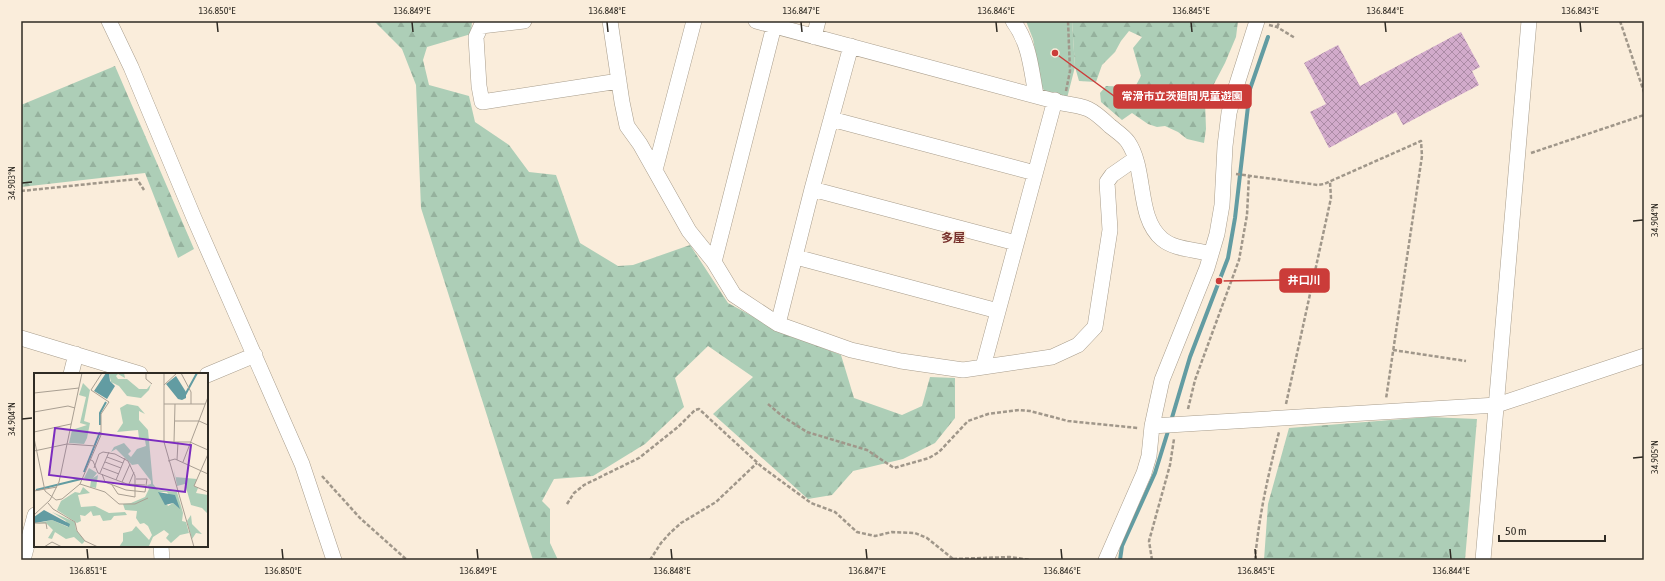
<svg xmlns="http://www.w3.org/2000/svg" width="1665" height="581" viewBox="0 0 1665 581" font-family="'Asap Condensed','Noto Sans JP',sans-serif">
<defs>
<pattern id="forest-firs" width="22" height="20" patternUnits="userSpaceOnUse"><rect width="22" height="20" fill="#adceb7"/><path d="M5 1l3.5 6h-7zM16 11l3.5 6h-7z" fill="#95b19d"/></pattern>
<pattern id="building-cross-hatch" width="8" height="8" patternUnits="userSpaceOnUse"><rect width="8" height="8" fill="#d2abcb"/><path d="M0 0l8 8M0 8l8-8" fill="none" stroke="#ab8ba5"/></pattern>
</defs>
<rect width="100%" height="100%" fill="#faeddb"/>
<path fill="#adceb7" d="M1026,21H1072L1075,67L1067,98L1045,92L1042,87L1033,39Z"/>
<path fill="url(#forest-firs)" d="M374,21H472L471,34L427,47L423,60L429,85L469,96L475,122L509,145L529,172L556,175L580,243L618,266L633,265L690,245L728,303L780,331L841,355L854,398L902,415L922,406L930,377L955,378V418L935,443L903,459L853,471L832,495L808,499L713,414L753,377L708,346L675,378L684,407L645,444L593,476L554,479L542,501L550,509V543L558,560H533L421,208L416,85L402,49Z
M1072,21H1238L1236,37L1225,63L1205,101L1206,129L1204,143L1187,139L1178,132L1165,126L1157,127L1148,124L1132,113L1122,120L1101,102L1100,93L1106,86L1135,87L1141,76L1133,48L1142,37L1129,31L1121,41L1115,52L1102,65L1096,82L1079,81L1075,67Z
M115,66L194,249L178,258L145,173L21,187V105Z
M1429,417L1477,419L1465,560H1264L1268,504L1289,428Z"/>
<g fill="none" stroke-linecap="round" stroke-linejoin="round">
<path stroke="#629ca2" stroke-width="4" d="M1171,421L1190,357L1228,258L1235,218L1250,89L1268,37
M1120,560L1122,546L1155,473L1169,428"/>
</g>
<path fill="url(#building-cross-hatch)" d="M1461,32L1480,67L1472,71L1479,85L1403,125L1396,112L1329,148L1310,112L1326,104L1304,63L1338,45L1360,86Z"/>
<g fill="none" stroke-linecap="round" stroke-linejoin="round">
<g stroke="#a89d8c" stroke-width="16">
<path id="minor" d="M109,21L131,67L194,218L302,464L334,560
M524,21L481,26L476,37L479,86L482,102L619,81
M610,21L622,102L627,126L640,144L689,231L714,262L734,295L778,324L851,350L901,361L963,370L1052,357L1078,345L1095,327L1110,230L1107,182L1112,175L1135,159
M756,21L1062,103C1088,107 1091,108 1110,126C1116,131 1124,136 1128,142C1147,170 1136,217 1162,239C1175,250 1195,249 1211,254
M1013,21C1030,44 1031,69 1036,95
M814,37L818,21
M831,119L1035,173
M655,170L694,21
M812,189L1016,243
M796,257L998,311
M714,262L774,26
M778,324L812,189L851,46
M21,338L140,374
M983,367L1055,100
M71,374L76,354
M207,375L255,355
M1152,426L1497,405L1644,356
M161,546L162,560
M23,560L35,515
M1106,560L1144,473L1149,456L1152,426L1162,380L1207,268L1217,234L1222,205L1225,146L1229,113L1236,87L1257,21
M1483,560L1529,21"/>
</g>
<path stroke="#a0978a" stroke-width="2.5" stroke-dasharray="4 2" stroke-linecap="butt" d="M1620,21L1644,92
M1269,25L1277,27L1295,38
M1277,27L1280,21
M1066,91L1070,71L1068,21
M1531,153L1644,115
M1236,174L1318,185L1324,184L1421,141L1422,156L1386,399
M21,191L137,179L144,190
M1393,350L1466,361
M768,404L782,416L807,432L867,450L894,468L929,458L939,452L968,421L988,414L1019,410L1030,411L1068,421L1138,428
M1286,404L1331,198L1330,182
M1188,409L1195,380L1239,260L1247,215L1249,175
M322,476L360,518L407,560
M567,504L574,493L584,485L639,458L678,427L695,410L699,409L762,467L811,503L835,512L857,532L875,536L892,532L915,533L927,538L953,559
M953,559L1010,557L1030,560
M650,560L661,543L670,533L681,523L716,502L757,463
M1152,560L1149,541L1170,465L1174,439
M1255,560C1259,515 1268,476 1279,432"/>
<use href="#minor" stroke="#fff" stroke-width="15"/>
</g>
<path fill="none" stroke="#2f2b24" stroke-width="1.5" d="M217,22L218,32M412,22L413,32M607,22L608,32M801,22L802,32M996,22L997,32M1191,22L1192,32M1385,22L1386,32M1580,22L1581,32M22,183L32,182M1633,221L1643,220M22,419L32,418M1633,458L1643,457M87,549L88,559M282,549L283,559M477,549L478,559M671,549L672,559M866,549L867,559M1061,549L1062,559M1255,549L1256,559M1450,549L1451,559"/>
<g text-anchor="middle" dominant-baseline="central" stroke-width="3" stroke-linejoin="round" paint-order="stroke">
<g font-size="12" font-weight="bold" fill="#77312c" stroke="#faeddb">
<text x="953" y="238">多屋</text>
</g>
</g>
<g transform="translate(34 373)">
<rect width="174" height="174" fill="#faeddb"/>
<path d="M75,0H90L91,5L84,1L82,3L84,6H93L105,16H113L117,11L115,17L107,25L93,23L85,13L77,9ZM49,10L56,17L50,48L56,50L53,65L50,71L35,70L38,57L53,52L46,50L52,24L45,22ZM93,31L104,33L111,41L105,38V47L114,57L119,111L124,117L143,119L149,140L148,148L152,149L155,160L146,162L137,170L132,165L135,161L130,157L119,164L115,173L85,174L89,168V160L98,158L102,153L115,167L118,162L114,153L110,150L106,151L102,145L103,138L91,137L89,131L97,130L111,124L115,116L113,112L117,111V108L104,91L98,92L82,76L77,79L80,74L90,70L97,78L94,81L97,84L103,76L112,73L111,67L105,65L104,57L83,59L89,50L86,35ZM125,119H133L145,135L139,130L134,133ZM55,95L63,100L59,105L64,102L62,115L56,114L57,108L50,105ZM140,96L141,104L163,106L160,113L164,115L162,120L174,122L173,140L168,135L157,132L151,111L143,113ZM49,114L56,120L44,122L47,134L61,133L75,140L91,139L93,142L80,143L77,147L69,148L66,142L59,143L57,138L51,143L46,142L47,148L43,150L23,137L27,128L41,119L46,120ZM18,139L41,149L42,157L51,168L48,171L40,164L32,166L21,159L18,166L14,165L19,157L12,150L1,151L18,147L34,154L32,148ZM157,142L158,151L168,161L162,160L158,166L153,148Z" fill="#adceb7" fill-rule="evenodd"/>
<path d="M72,0H75L76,8L81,13L73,26L60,18ZM142,3L152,19V25L148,27L144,26L132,11ZM124,119L141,122L146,136L139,130L131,132ZM10,137L36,151L35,154L18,147L1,150L0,144Z" fill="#629ca2"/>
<path fill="none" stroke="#629ca2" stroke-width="2" d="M151,22L163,0M66,52V40L72,29M50,99L66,59M2,117L47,106"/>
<path fill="none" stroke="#a99f92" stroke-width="1" d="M112,0V6L118,11M130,0V69L160,174M147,0L157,19V31M130,12L143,0M0,20L45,15M130,31H171M0,39L34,33L41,35M141,48H165L174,52M0,59L37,51M0,65L11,118L22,127L28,126L46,111L67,62V41L75,29L57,17L68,0M130,69H156L174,77M140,69L141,31M0,78L33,71L62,73M174,81L160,113L174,119M73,84L89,90M55,86L59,88L64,100L93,111L111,112M143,87L144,69M134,88L141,86L174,101M71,89L87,95M149,89L174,24M60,95L65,81L69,79L81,81L94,88L101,103V124L84,121L78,112M69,95L85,101M66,100L75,79M68,101L71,109L92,117L111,119L113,106H102M82,107L91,85M88,109L96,91M46,111L71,119L85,131H101L114,125M95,111L100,99M0,118L23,114M14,130L19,136L41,149L43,158L51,168L64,174M0,142L16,127L25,109L48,0M0,150H12L13,156M10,174L18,169L28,174"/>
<path fill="#7b2cbf" fill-opacity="0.15" stroke="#7b2cbf" stroke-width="2" d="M21,55L157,72L151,119L15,102Z"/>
<rect width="174" height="174" fill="none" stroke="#2f2b24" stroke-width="2"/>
</g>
<path fill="none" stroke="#cb3c39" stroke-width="1.5" d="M1055 53L1114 96M1219 281L1280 280"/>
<g fill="#cb3c39" stroke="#faeddb" stroke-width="1.5">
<circle cx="1055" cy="53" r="4"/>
<circle cx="1219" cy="281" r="4"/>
</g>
<g fill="#cb3c39" stroke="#cb3c39" stroke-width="1.5">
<rect x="1114" y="85" width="137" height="23" rx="4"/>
<rect x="1280" y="269" width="49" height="23" rx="4"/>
</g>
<g font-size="11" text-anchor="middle" font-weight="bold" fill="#fff">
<text x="1182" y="100">常滑市立茨廻間児童遊園</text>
<text x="1304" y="284">井口川</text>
</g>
<rect width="1665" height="581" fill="none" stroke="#faeddb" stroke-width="44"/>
<path d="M1499 535v6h106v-6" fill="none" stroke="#2f2b24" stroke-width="2"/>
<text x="1505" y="535" font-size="12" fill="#2f2b24" stroke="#faeddb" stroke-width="3" paint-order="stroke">50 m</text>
<rect x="22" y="22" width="1621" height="537" fill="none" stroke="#2f2b24" stroke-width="1.5"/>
<g font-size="10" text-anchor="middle" fill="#2f2b24">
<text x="217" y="14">136.850°E</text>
<text x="412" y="14">136.849°E</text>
<text x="607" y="14">136.848°E</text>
<text x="801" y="14">136.847°E</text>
<text x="996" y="14">136.846°E</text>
<text x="1191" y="14">136.845°E</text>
<text x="1385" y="14">136.844°E</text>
<text x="1580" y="14">136.843°E</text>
<text transform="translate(11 183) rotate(-90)" y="4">34.903°N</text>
<text transform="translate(1654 220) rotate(-90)" y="4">34.904°N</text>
<text transform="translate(11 419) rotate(-90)" y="4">34.904°N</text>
<text transform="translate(1654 457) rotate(-90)" y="4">34.905°N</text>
<text x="88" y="574">136.851°E</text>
<text x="283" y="574">136.850°E</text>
<text x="478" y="574">136.849°E</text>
<text x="672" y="574">136.848°E</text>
<text x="867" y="574">136.847°E</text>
<text x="1062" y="574">136.846°E</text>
<text x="1256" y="574">136.845°E</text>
<text x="1451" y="574">136.844°E</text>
</g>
</svg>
